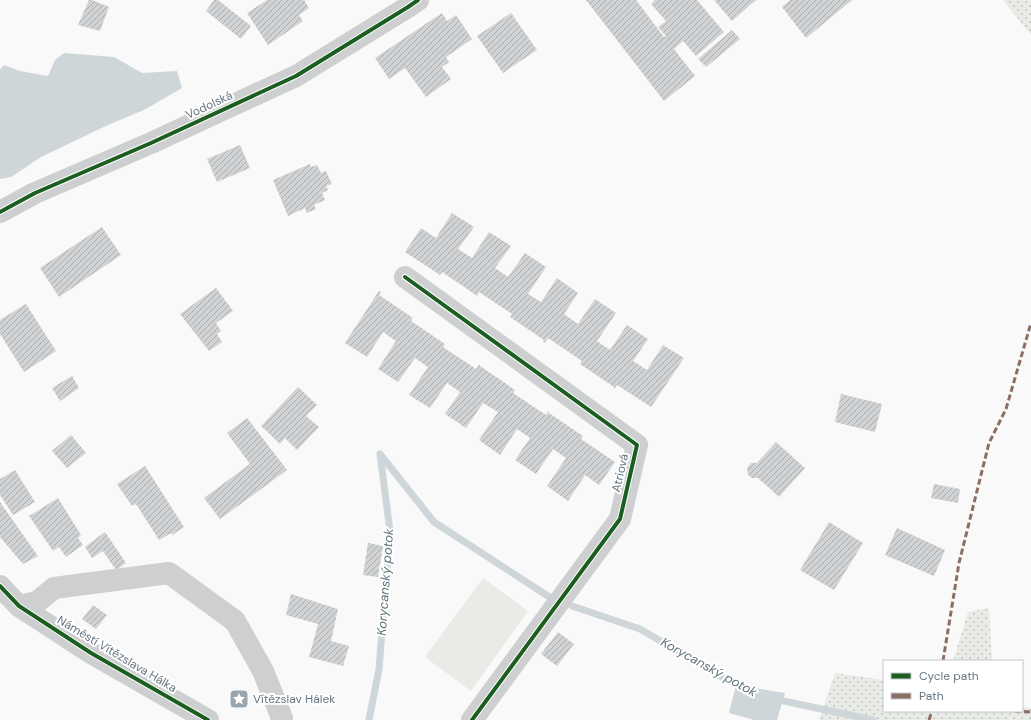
<svg xmlns="http://www.w3.org/2000/svg" width="1031" height="720" viewBox="0 0 1031 720" font-family="'DM Sans',sans-serif">
<defs>
<pattern id="grass-dots" width="8" height="8" patternUnits="userSpaceOnUse"><rect width="8" height="8" fill="#e8ebe6"/><path d="M2 2h.1M6 6h.1" fill="none" stroke="#c0c3c0" stroke-width="1.8" stroke-linecap="round"/></pattern>
<pattern id="building-hatch" width="6" height="6" patternUnits="userSpaceOnUse"><rect width="6" height="6" fill="#d0d2d3"/><path d="M-1 1l2-2M0 6l6-6M5 7l2-2" fill="none" stroke="#acafb1"/></pattern>
</defs>
<rect width="100%" height="100%" fill="#f9f9f9"/>
<path fill="url(#grass-dots)" d="M1003,0H1031V35Z
M989,608L992,661H953L968,612Z
M835,673L884,680V711H1022V707L1031,708V720H819Z"/>
<path fill="#e8ebe6" d="M483,578L528,611L471,691L425,657Z"/>
<path fill="#ced6d9" d="M64,53L114,57L142,73L177,71L182,88L144,110L108,125L41,157L11,177L0,179V70L4,65L20,71L48,76L55,60Z
M736,685L785,693L777,720H754L729,713Z"/>
<g fill="none" stroke-linecap="round" stroke-linejoin="round">
<path stroke="#ced6d9" stroke-width="7" d="M572,606L640,629L743,689
M774,699L873,720
M369,720L379,669L390,531L380,454L434,522L551,598"/>
</g>
<path fill="url(#building-hatch)" d="M89,0H92L109,7L100,31L78,25Z
M214,0H218L251,26L241,39L206,11Z
M267,0H304L309,8L299,15L303,21L268,45L247,13Z
M586,0H636L664,37L666,36L658,27L666,21L651,4L655,0H697L724,32L696,56L683,41L674,49L695,76L664,101Z
M714,0H756L732,21Z
M790,0H852L806,38L782,7Z
M442,13L447,21L456,15L472,39L446,57L449,62L442,67L451,79L426,97L405,68L389,79L375,58Z
M511,13L537,50L503,73L477,36Z
M732,30L740,39L706,67L698,59Z
M240,145L250,168L217,182L207,159Z
M310,164L311,167L317,165L321,173L326,171L332,184L326,186L328,190L322,193L325,200L314,205L316,209L307,213L305,208L288,216L273,180Z
M452,213L474,227L458,249L472,258L489,232L511,246L495,268L508,277L525,253L546,267L528,294L541,302L557,278L578,293L564,314L578,324L595,299L616,313L597,341L610,350L627,325L648,339L633,361L647,370L663,345L684,358L651,407L617,385L614,389V387L580,364L582,361L548,338L545,343L543,342L544,340L510,317L512,314L479,292L477,297L476,295L442,272L445,268L440,275L405,252L421,228L436,238Z
M102,227L121,255L59,297L40,268Z
M216,288L233,311L216,323L221,331L217,334L222,342L209,351L180,314Z
M379,291L381,292L379,295L413,318L411,321L445,344L443,347L476,369L479,364L480,366L515,390L513,393L546,415L549,411V413L583,436L581,439L615,462L599,485L585,475L568,501L547,486L566,458L553,449L536,474L515,460L530,438L517,429L500,455L479,440L498,412L483,403L466,428L445,414L460,392L447,383L430,408L409,395L428,367L415,358L398,382L378,369L396,341L383,332L367,357L345,343Z
M26,304L56,351L24,372L0,334V320Z
M72,376L79,388L60,401L52,388Z
M298,387L317,405L306,416L319,427L297,450L285,438L280,444L261,426Z
M841,394L882,404L875,432L835,422Z
M247,418L287,470L220,519L204,498L250,464L227,433Z
M71,435L86,453L67,468L52,451Z
M776,442L805,468L779,497L758,478H752L748,475L747,468L751,463H757Z
M145,466L184,527L172,535L171,533L159,540L136,504L132,506L117,484Z
M15,470L35,502L13,515L0,495V479Z
M934,484L960,489L958,503L931,498Z
M58,498L81,535L78,538L83,545L66,557L59,547L53,551L29,516Z
M0,502L38,556L23,564L0,537Z
M829,522L863,543L834,590L800,570Z
M897,528L945,550L934,576L885,555Z
M105,532L126,563L116,570L103,551L92,558L85,547Z
M368,543L383,546L378,577L363,575Z
M291,594L338,609L331,641L349,646L343,666L309,657L318,624L286,615Z
M93,605L107,615L96,629L82,619Z
M558,632L574,644L557,666L541,654Z"/>
<g fill="none" stroke-linecap="round" stroke-linejoin="round">
<path stroke="#cecfd0" stroke-width="22" d="M0,212L35,193L151,143L296,76L408,7L418,0
M405,277L637,445L620,519L472,720
M0,586L19,606L91,653L208,720
M19,606L37,602L54,588L169,573L235,621L263,671L282,718L281,720"/>
<path stroke="#8d6e63" stroke-width="3" stroke-dasharray="6 3" stroke-linecap="butt" d="M943,661L959,563L989,443L1006,409L1031,323
M1015,711L1031,712
M929,720L932,711"/>
<g stroke="#fff" stroke-width="6">
<path id="cycleway" d="M0,212L35,193L151,143L296,76L408,7L418,0
M405,277L637,445L620,519L472,720
M0,586L19,606L91,653L208,720"/>
</g>
<use href="#cycleway" stroke="#1b5e20" stroke-width="4"/>
</g>
<defs>
<g id="sight-square" transform="scale(1)"><rect x="-9" y="-9" width="18" height="18" rx="4" fill="#99a4ac" stroke="#fff"/><path d="M0-6L1.8-2.2L6-1.7L2.9 1.2L3.7 5.4L0 3.3L-3.7 5.4L-2.9 1.2L-6-1.7L-1.8-2.2Z" fill="#fff"/></g>
</defs>
<g fill-rule="evenodd">
<use href="#sight-square" x="239" y="699"/>
</g>
<g text-anchor="middle" dominant-baseline="central" stroke-width="4" stroke-linejoin="round" paint-order="stroke">
<g font-size="12" fill="#657683" stroke="#fff">
<text transform="translate(209 105) rotate(-25)">Vodolská</text>
<text transform="translate(620 473) rotate(-77)">Atriová</text>
<text transform="translate(117 654) rotate(31)">Náměstí Vítězslava Hálka</text>
</g>
<g font-size="12" fill="#657683" stroke="#fff" text-anchor="start">
<text x="253" y="699">Vítězslav Hálek</text>
</g>
<g font-size="13" font-style="italic" fill="#60757c" stroke="#fff">
<text transform="translate(385 582) rotate(-86)">Korycanský potok</text>
<text transform="translate(709 667) rotate(29)">Korycanský potok</text>
</g>
</g>
<rect x="883" y="660" width="140" height="52" fill="#ffffff" stroke="#c1c8cd"/>
<rect x="891" y="673" width="20" height="6" fill="#1b5e20" stroke="#c1c8cd"/>
<text x="919" y="680" font-size="12" fill="#657683">Cycle path</text>
<rect x="891" y="693" width="20" height="6" fill="#8d6e63" stroke="#c1c8cd"/>
<text x="919" y="700" font-size="12" fill="#657683">Path</text>
</svg>
